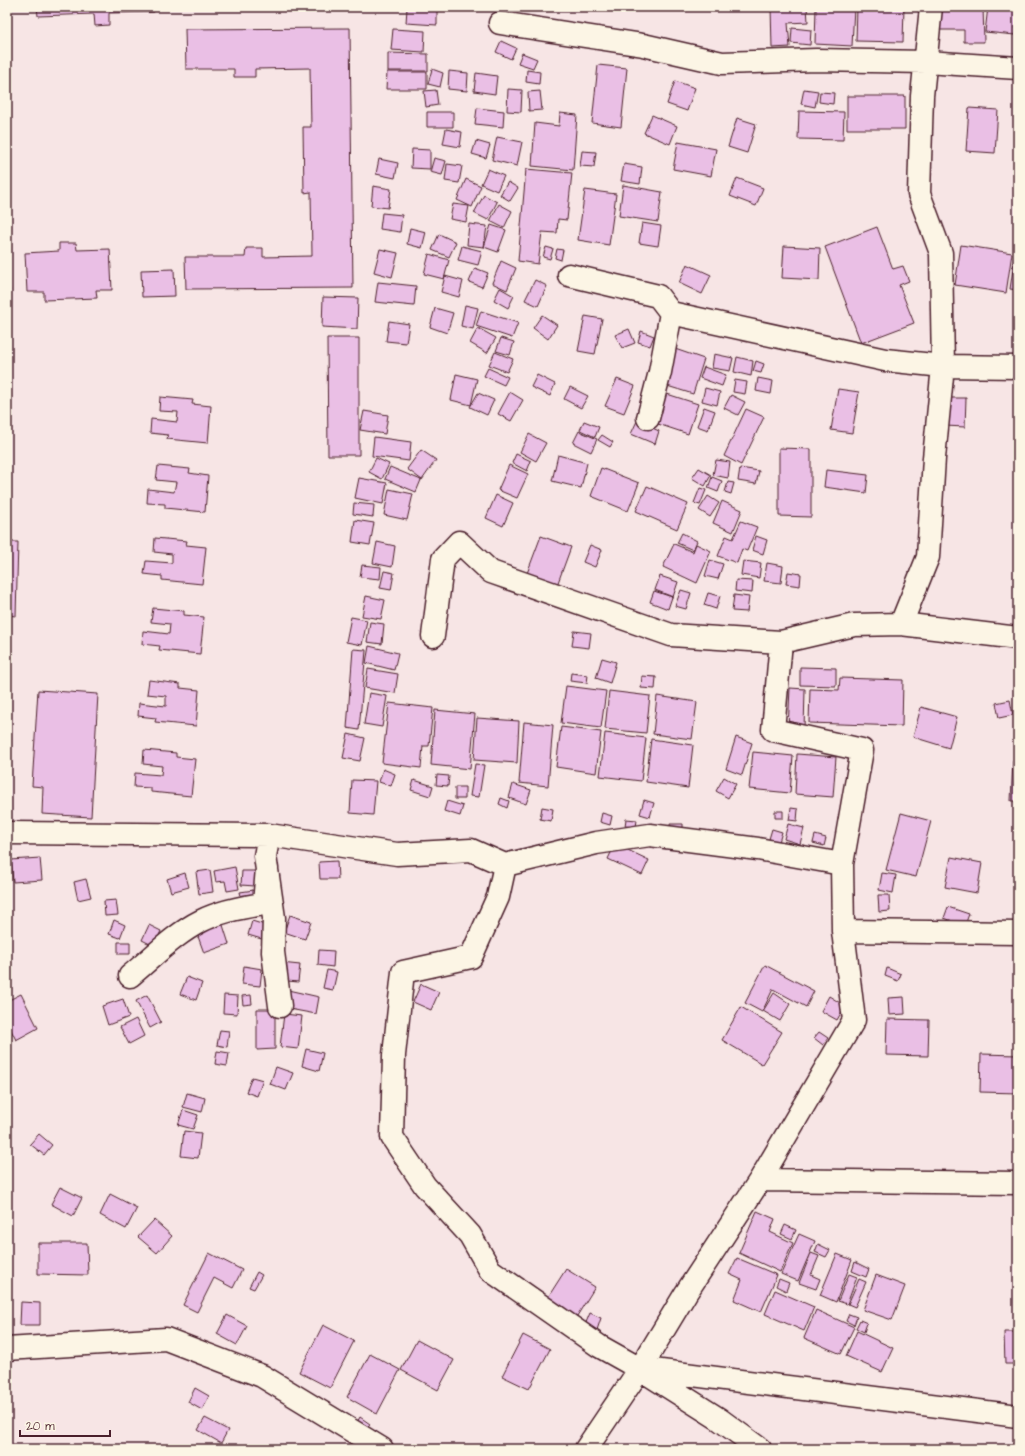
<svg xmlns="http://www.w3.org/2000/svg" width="1025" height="1456" viewBox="0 0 1025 1456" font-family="'Architects Daughter',sans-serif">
<rect width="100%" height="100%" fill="#f7e5e5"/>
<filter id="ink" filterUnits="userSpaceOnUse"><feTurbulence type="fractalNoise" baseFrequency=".025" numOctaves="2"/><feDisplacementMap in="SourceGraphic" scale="8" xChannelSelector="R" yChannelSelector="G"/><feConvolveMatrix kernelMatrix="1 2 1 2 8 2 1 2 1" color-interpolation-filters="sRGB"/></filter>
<g filter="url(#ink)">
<path fill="#eabfe5" stroke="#4a1f2b" d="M37,7H154V12L109,13V25L95,26L94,14L38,16Z
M771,7H807L808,22L788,23L790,47L772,48Z
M816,7H854L852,46L815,44Z
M857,7H904L903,42L856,41Z
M939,7H983L984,42H964V30H940Z
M988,7H1018L1015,35L985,32Z
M407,8L437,10V25L406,23Z
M350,28L353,288L186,289L185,257H245L246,248H263V257L312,256L311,192L304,193L303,127H311L310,68L255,69V77H234V69H186L185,29Z
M792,28L811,30L810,45L791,43Z
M393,29L425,31L424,52L391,50Z
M501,41L516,48L511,59L496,52Z
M388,53L428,54V71H388Z
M522,53L537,59L533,68L518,63Z
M598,65L627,68L621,127L592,123Z
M432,69L443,73L440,87L428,84Z
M527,70L540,72L539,84L526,82Z
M449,71L468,73L467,91L448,89Z
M387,72H427V89H386Z
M476,73L497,76L495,94L474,91Z
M675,81L695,88L687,111L667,104Z
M508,89L522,90L521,112L507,111Z
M804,89L818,91L815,107L801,104Z
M436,90L438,105L426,107L424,91Z
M540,91L542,110L529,111L528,92Z
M820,92L834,93L833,104L819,102Z
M847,96H905V129H847Z
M477,108L504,111L503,127L475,124Z
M969,108L998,110L995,153L966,151Z
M799,111L844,112L843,140L798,139Z
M427,112H453V127H427Z
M560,113L577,115L573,170L532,166L535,123L559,126Z
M652,115L677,126L670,144L644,133Z
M737,118L756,124L747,153L728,147Z
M446,129L462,132L460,147L443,144Z
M497,137L522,142L517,166L492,160Z
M476,141L490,145L486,158L472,154Z
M678,142L716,149L711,176L673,169Z
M412,149L430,150V169L411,168Z
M582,151L596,152L594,167L580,166Z
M434,158L446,161L442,175L430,172Z
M379,159L398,163L395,178L376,174Z
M447,164L462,166L459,183L445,181Z
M624,164L642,167L640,184L621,181Z
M488,169L504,176L497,191L481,184Z
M526,169L572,173L567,220L558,219L557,233L542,232L538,264L518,261Z
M737,178L763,188L756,206L730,196Z
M466,179L481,186L472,207L457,200Z
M508,182L518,188L510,201L500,195Z
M623,185L662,192L658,222L619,216Z
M373,186L391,189L388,208L371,206Z
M585,190L616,194L609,245L578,240Z
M484,195L497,202L488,220L474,213Z
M453,204L469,206L466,222L450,219Z
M499,204L512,211L504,228L490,221Z
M382,213L402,215L400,232L380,229Z
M642,223L661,226L658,246L639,243Z
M469,224L487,226L484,247L467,245Z
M491,225L506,230L498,252L484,247Z
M877,227L893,269L903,266L909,281L899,285L914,323L861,343L825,247Z
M410,228L426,232L422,248L407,244Z
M439,234L456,242L449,257L432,250Z
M59,243H76L77,250L110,249L112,290H96L97,298L44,300V292H27L25,253L59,251Z
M961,245L1012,253L1006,293L955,285Z
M462,246L482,251L478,265L458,260Z
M784,246L820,248L819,280L782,278Z
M546,247L553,249L550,259L543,257Z
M380,249L398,253L392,277L374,272Z
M557,249L563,250L561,260L555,258Z
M429,254L449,260L444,279L424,274Z
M1015,256L1018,257V290L1010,289Z
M501,261L516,268L507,290L492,283Z
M687,264L711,275L702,294L679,283Z
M475,268L488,273L482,287L469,282Z
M174,269L175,296L142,297L141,270Z
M7,274L10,291L7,292Z
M445,276L463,281L459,297L441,292Z
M535,280L547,286L538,306L525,300Z
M378,282L416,286L414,306L375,302Z
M500,288L514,296L508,308L494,300Z
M323,297L358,298L357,329L322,327Z
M465,305L478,308L473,329L461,326Z
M435,308L453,313L447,333L430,327Z
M481,311L518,323L512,338L476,326Z
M542,315L557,325L548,339L533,328Z
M585,316L602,319L595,354L578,351Z
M389,321L409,324L406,343L386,341Z
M478,328L496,338L487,353L470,343Z
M629,329L635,343L622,348L615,335Z
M641,331L654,336L650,346L638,342Z
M327,338H359V455H328Z
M501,338L514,342L510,355L496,351Z
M675,349L704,359L693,394L664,385Z
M495,352L513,359L507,372L489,365Z
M714,354L733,358L730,371L712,368Z
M737,357L753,361L751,376L734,372Z
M756,361L764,364L761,373L753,371Z
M704,367L726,375L722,386L700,378Z
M488,368L508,377L504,385L484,376Z
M456,374L477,379L471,405L451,400Z
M537,375L555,384L550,396L531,387Z
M758,378L773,381L771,394L756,391Z
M617,379L635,386L624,413L605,406Z
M735,380L747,382L745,394L733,392Z
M570,387L588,396L581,408L564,399Z
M705,388L720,392L717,405L702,401Z
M838,389L859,392L852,433L831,430Z
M510,392L523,400L511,421L498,414Z
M478,393L494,400L487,415L470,407Z
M664,393L698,404L688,434L655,423Z
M731,395L745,402L738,415L724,408Z
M160,397L193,400L192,404L211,406L208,443L167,439L168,435L150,433L151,419L177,422L178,412L159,411Z
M945,398H966L965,427L945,426Z
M704,407L715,411L708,430L697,426Z
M746,409L764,417L741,465L724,456Z
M364,411L388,415L385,434L360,430Z
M584,421L599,427L595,437L580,430Z
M637,421L659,431L655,444L631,434Z
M579,431L597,439L591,452L573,443Z
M529,434L546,443L536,461L520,452Z
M602,435L613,442L610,447L598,440Z
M374,437L411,442L409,461L372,456Z
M779,448L811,449V517L779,516Z
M421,450L436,460L422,480L407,469Z
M516,454L531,461L527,471L512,463Z
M558,455L587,463L581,488L552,481Z
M376,458L389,464L382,479L369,472Z
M716,460L730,462L728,478L713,475Z
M509,465L528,474L517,498L498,490Z
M158,466L190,469L189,473L208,476L205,512L165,508V504L147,503L148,489L174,492L176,482L156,480Z
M390,467L421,480L416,492L385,479Z
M601,468L639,483L628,511L591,496Z
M699,468L711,475L705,486L692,478Z
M740,468L759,471L756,484L738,481Z
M826,470L868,475L866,493L824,487Z
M712,477L722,481L718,492L708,488Z
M359,478L387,483L383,504L355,498Z
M728,482L734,483L731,494L725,492Z
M647,486L688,504L677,529L636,511Z
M700,488L706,490L700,505L694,503Z
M389,489L413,494L407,520L384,515Z
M496,495L513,503L503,526L486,518Z
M708,496L719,503L710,517L699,510Z
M722,501L742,510L733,532L713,523Z
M354,503L374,505L373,517L353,514Z
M355,520L374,523L370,545L352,542Z
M741,521L757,527L747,551L742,549L737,563L718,556L726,536L733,539Z
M682,533L697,541L693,550L677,543Z
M541,536L571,547L556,588L526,576Z
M756,536L767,540L763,554L752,550Z
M155,538L187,541L186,545L206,547L202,584L162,580V576L144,574L146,561L172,563V554L154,552Z
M7,542H18L16,616L7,615Z
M377,542L395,546L392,567L373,563Z
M674,544L693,552L696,544L711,551L697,583L663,567Z
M590,545L602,550L595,567L583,562Z
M710,560L723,564L718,579L705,576Z
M743,561L761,563L759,578L741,575Z
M767,563L783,566L781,583L764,581Z
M362,565L381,567L380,579L360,577Z
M384,571L394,573L391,590L380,588Z
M788,572L801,574L800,586L786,584Z
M660,576L678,582L673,597L655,590Z
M736,580L753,581L752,593L735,591Z
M681,590L691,593L686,609L675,606Z
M654,591L672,597L668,609L650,602Z
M708,593L720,596L716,609L704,605Z
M734,595L749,597L747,612L732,611Z
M366,596L385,600L381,619L362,616Z
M153,608L184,611V615L204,617L200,654L159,650L160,646L142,644L143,631L169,634L170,624L151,622Z
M351,617L367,620L362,645L346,642Z
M370,622L384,624L382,644L367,642Z
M574,631L591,633L589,648L572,646Z
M369,646L398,653L394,670L366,663Z
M353,649L366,650L359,730L347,728Z
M602,658L616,662L610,683L596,678Z
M800,667L836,668V686L800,685Z
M368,669L398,674L395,693L365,688Z
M571,673L588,675L587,683L570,681Z
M642,676L656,677L655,689L641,688Z
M840,678L903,680L902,726L809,723L810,689L839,690Z
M149,680L180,684V688L199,690L196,726L155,722L156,718L138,716L139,703L166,706V696L147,694Z
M566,686L606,691L601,728L561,723Z
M790,688L805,689L804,729H788Z
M38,690L98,694L91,817L42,814L43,787L32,786Z
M609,691L650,696L646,733L605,729Z
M369,693L387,696L382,727L364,724Z
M657,696L697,702L692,739L653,734Z
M1010,700L1013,715L999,718L996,703Z
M389,703L433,708L429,746H423L421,768L382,763Z
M921,707L957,717L949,748L913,737Z
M435,710L475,714L470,769L431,765Z
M477,718L519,721L517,763L474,760Z
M524,722L553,725L548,786L519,783Z
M561,727L601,732L596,773L556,767Z
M605,733L646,738L641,781L600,776Z
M348,734L365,738L360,761L343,758Z
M736,737L752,743L742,775L726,769Z
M651,739L693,745L688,788L646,782Z
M144,750L176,753V757L195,759L191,796L151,792V788L134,787L135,773L161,775L162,766L143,764Z
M753,752L793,756L790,793L749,789Z
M797,754L836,757L833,797L795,794Z
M1013,760L1018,761V801H1011Z
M475,764L484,765L479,797L470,796Z
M383,769L395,774L391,786L379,782Z
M437,775L449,776L448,786L436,785Z
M724,777L736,784L728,798L716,791Z
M352,780L376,781L373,815L350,813Z
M414,780L433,786L430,796L411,790Z
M513,784L531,790L526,804L509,798Z
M455,787H465V799H455Z
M501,798L509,801L507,808L499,804Z
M644,800L654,803L650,817L640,814Z
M447,801L463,806L460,816L444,811Z
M542,807L553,809L551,821L540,819Z
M791,808L798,809L797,821L789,820Z
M775,811H783V818H775Z
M602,813L612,816L610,825L600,822Z
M901,813L931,821L916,877L886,870Z
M626,819L637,820L636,827L625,826Z
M670,824H683V833H671Z
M788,824L804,828L800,844L784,839Z
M772,829L782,832L779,842L769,839Z
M815,835L826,838L824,846L813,843Z
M615,844L649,860L642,875L608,859Z
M951,857L982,863L977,893L945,887Z
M40,858L42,880L13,882L11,860Z
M337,861L338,879H320L319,862Z
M235,867L239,889L227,891L225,881L216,882L214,871Z
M210,870L213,892L199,894L196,872Z
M242,871H256L255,886L241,885Z
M185,873L189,887L171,892L167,879Z
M882,873L896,875L893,893L879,890Z
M86,879L91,897L78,900L74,882Z
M254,890L255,898L242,900L240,892Z
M878,895H889L890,911L879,912Z
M116,900L118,915L105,916L104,901Z
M948,907L969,914L965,925L944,918Z
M290,915L311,922L305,939L284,932Z
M114,920L125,925L120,938L109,934Z
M252,921L268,926L265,940L248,935Z
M222,922L229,944L204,953L196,931Z
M149,925L161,931L154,946L142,940Z
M118,942H130V954H118Z
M319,950L334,951L333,967L318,965Z
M281,963L300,965L298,982L278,980Z
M765,965L814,991L806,1007L773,989L762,1012L745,1003Z
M244,966L262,969L260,986L242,984Z
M887,968L901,974L898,981L885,976Z
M327,970L337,972L333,990L323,988Z
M187,977L202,983L196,1000L180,994Z
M421,984L439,992L431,1010L413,1002Z
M288,990L319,997L316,1014L284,1008Z
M774,993L790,1004L780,1021L763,1011Z
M21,994L38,1028L16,1040L7,1022V1001Z
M147,995L161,1022L150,1028L136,1001Z
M224,995L238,996L237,1014L223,1013Z
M251,995L252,1004L243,1005L242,996Z
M829,996L845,1006L837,1020L821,1011Z
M904,997L905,1014L889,1015L888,998Z
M123,999L129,1017L108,1025L102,1006Z
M741,1007L782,1032L762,1064L722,1040Z
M257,1009H275V1049L257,1050Z
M284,1014L302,1016L298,1049L280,1047Z
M136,1019L144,1036L129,1044L120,1027Z
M887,1019L929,1020L928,1056L886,1055Z
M220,1030L229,1031L227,1047L217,1045Z
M819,1032L828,1038L823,1045L814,1038Z
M306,1049L323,1053L319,1071L302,1066Z
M217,1051L229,1053L227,1066L215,1064Z
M981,1054L1018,1055V1093L980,1092Z
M276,1067L293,1073L286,1090L270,1084Z
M252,1077L263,1080L257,1096L246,1092Z
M187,1093L205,1098L202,1112L183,1107Z
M183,1110L198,1115L193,1129L178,1125Z
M184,1131L201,1133L198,1158L181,1156Z
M39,1134L52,1145L44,1155L30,1144Z
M60,1187L82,1198L73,1216L51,1204Z
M110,1194L137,1208L126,1229L100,1215Z
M757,1211L775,1219L770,1232L793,1243L780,1272L739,1253Z
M154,1220L172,1236L157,1253L138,1237Z
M785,1225L796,1230L792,1239L781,1234Z
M799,1234L815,1241L798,1281L781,1274Z
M38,1243H87L88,1275L38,1274Z
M818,1244L830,1250L826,1257L815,1252Z
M209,1253L242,1270L233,1288L214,1278L197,1312L183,1305Z
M811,1253L819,1256L811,1275L820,1279L816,1289L799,1283Z
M837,1254L852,1260L836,1302L820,1295Z
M737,1258L777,1275L761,1312L734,1300L742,1280L729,1274Z
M855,1262L869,1269L866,1277L852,1271Z
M566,1269L595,1287L572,1324L543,1305Z
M257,1272L262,1275L254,1289L249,1287Z
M849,1274L857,1277L847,1304L838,1301Z
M876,1275L905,1286L892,1320L863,1310Z
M779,1279L789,1283L786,1291L776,1286Z
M859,1279L866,1282L855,1307L848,1304Z
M775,1290L814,1307L804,1331L765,1314Z
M21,1302L40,1303V1325H20Z
M816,1310L854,1327L841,1354L804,1338Z
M590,1313L601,1318L597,1330L585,1325Z
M849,1314L857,1317L854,1325L846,1321Z
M227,1315L247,1326L237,1345L217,1334Z
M860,1320L867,1323L864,1332L856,1328Z
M323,1325L354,1341L330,1388L299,1372Z
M857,1331L893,1348L882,1372L846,1356Z
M1004,1332H1018V1364H1005Z
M523,1335L550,1349L529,1389L502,1376Z
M417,1340L454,1360L438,1390L401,1370Z
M370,1354L400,1370L377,1414L347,1397Z
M195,1388L209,1396L202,1410L188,1402Z
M360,1417L370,1424L365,1432L355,1426Z
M205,1418L228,1430L221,1443L198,1430Z"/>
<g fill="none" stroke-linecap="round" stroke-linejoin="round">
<g stroke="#4a1f2b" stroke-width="25">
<path id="minor" d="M500,23L643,45L722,63L816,60L926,62L1018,68
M569,275L658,296L671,313L885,360L943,366L1018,367
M648,418L660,372L671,313
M901,624L928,557L934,458L943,366L941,253L919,194L922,96L931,7
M433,636L443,559L459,542L491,572L671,635L781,642L854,625L901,624L1018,638
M7,833L269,835L397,854L471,850L505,865L596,843L650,835L758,849L842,864
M269,835L265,856L274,918L273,952L280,1006
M505,865L498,897L471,957L403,972L394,1055L392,1137L425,1186L470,1235L490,1270L599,1346L640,1369L719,1419L760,1449
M843,931L1018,933
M130,976C153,957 175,934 201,921C221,911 242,907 264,904L267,868
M760,1180L1018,1183
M7,1349L166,1339L262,1376L382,1449
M645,1369L1018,1416
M586,1449L640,1369L686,1293L760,1180L854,1020L843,931L842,864L862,750L773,730L781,642"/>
</g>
<use href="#minor" stroke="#fcf5e5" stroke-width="22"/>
</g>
</g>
<rect width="1025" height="1456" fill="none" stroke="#fcf5e5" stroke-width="24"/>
<rect x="12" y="12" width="1001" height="1432" fill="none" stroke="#4a1f2b" stroke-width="1.5" filter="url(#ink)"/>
<path d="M20 1430v6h90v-6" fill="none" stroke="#4a1f2b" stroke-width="2"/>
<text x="26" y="1430" font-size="12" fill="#4a1f2b" stroke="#fcf5e5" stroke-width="3" paint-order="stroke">20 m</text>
</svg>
